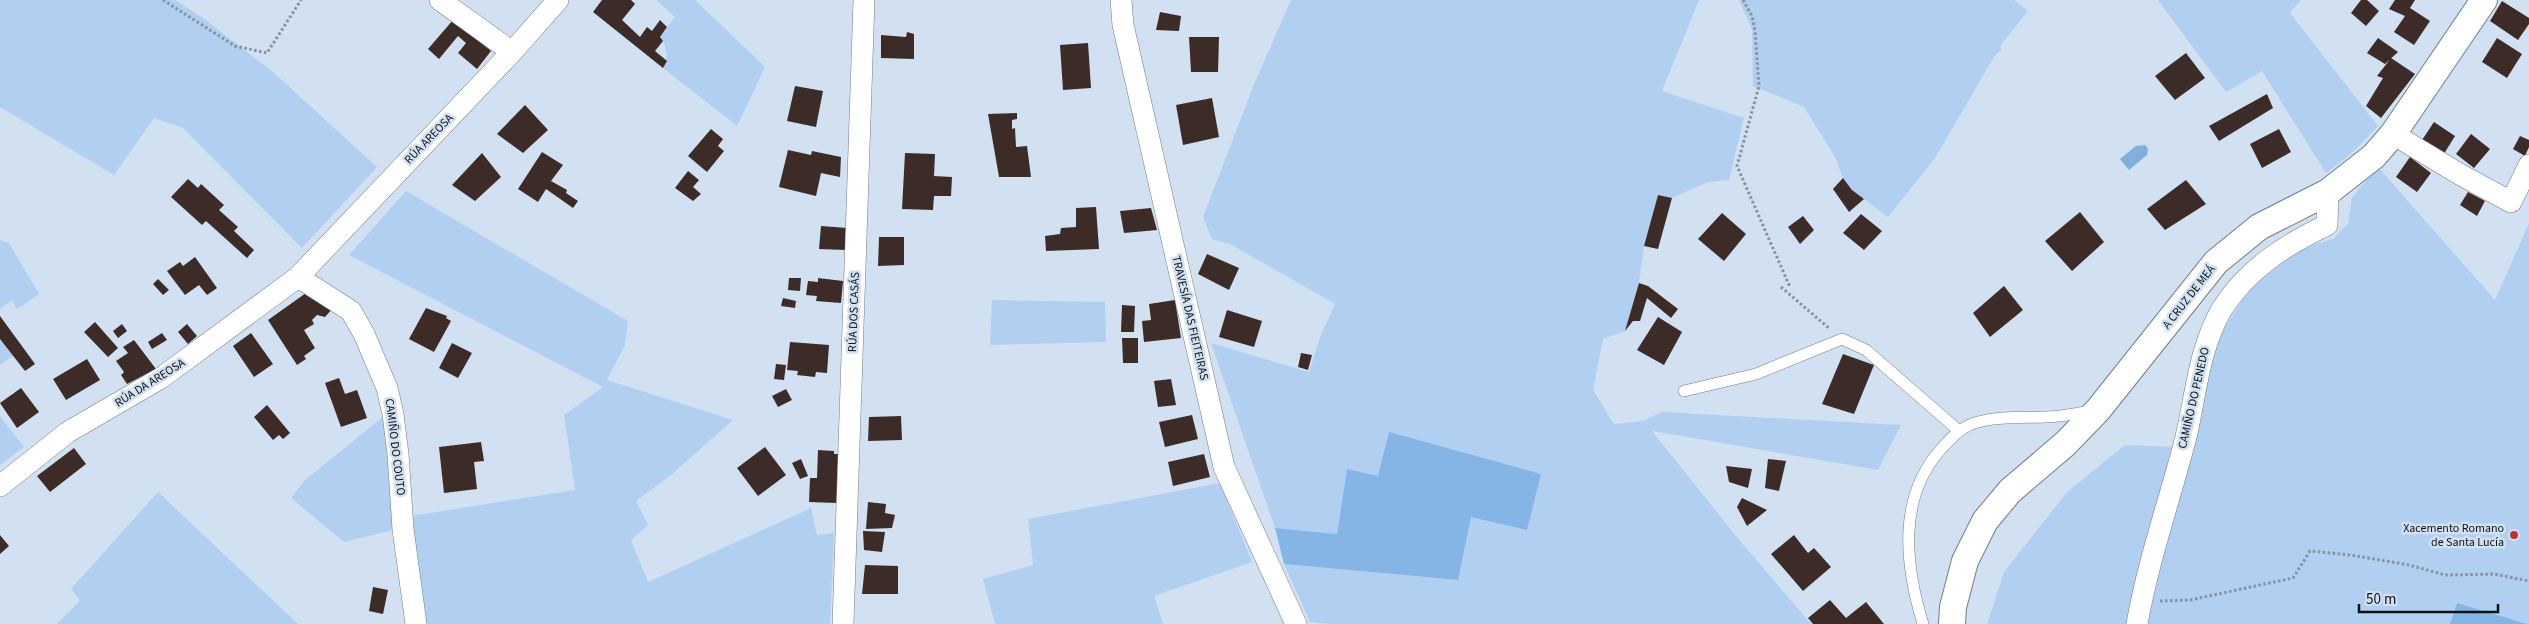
<svg xmlns="http://www.w3.org/2000/svg" width="2529" height="624" viewBox="0 0 2529 624" font-family="'Source Sans 3',sans-serif">
<rect width="100%" height="100%" fill="#d2e1f1"/>
<path fill="#b1d0f1" d="M0,0H175L203,18L273,72L377,167L302,248L183,128L154,118L114,175L0,107Z
M656,0H695L765,67L737,126L663,68C669,57 667,47 660,37L675,17Z
M1291,0H1699L1662,91L1744,118L1729,180L1708,182L1672,198L1658,195L1644,246L1639,283L1625,331L1603,339L1593,390L1614,424L1643,421L1662,412L1901,425L1878,470L1652,431L1736,536L1811,624H1330L1310,622L1284,564L1458,580L1378,477L1347,470L1337,534L1275,528L1211,343L1309,372L1320,337L1335,304L1230,244L1212,239L1203,217L1255,82Z
M1739,0H2014L2028,11L2000,46L2002,49L1994,57L1935,158L1888,217L1852,190L1843,178L1835,157L1804,107L1753,86L1752,30Z
M2158,0H2301L2290,13L2378,126L2353,152L2326,173L2262,71L2226,92Z
M2378,167L2495,300L2529,223V624L2457,603L2450,624H2144L2204,383L2221,334L2251,285L2303,248L2333,239L2348,224L2352,197Z
M406,191L628,321L625,345L607,380L733,420L671,475L636,501L648,525L631,540L648,582L811,508L817,535L834,533L830,624H425L411,516L575,490L564,415L603,387L349,255Z
M0,240L9,243L39,294L17,309L12,300L0,309Z
M992,300L1105,302L1106,342L990,345Z
M0,339L13,356L0,365Z
M388,413L397,529L344,542L291,498L305,480Z
M0,416L24,447L0,465Z
M2125,445L2175,447L2132,624H1987L2004,572L2068,491Z
M1220,483L1252,562L1154,596L1163,624H995L983,579L1033,565L1028,519Z
M158,492L298,624H57L80,600L71,589Z"/>
<path fill="#85b5e5" d="M1389,432L1541,474L1527,530L1471,517L1458,580L1284,564L1275,528L1337,534L1347,469L1378,476Z
M2457,603L2528,624H2450Z"/>
<path fill="#80afdf" d="M2145,145L2148,149L2147,155L2129,170L2120,159L2136,146Z"/>
<path fill="#3d2b28" d="M602,0H631L635,4L622,20L640,37L647,27L652,31L660,20L667,27L660,37L663,41L655,51L667,61L663,68L593,12Z
M2361,0H2367L2379,11L2366,26L2351,13Z
M2395,0H2415L2410,8L2430,21L2414,45L2394,32L2405,16L2389,9Z
M2502,1L2529,18V24L2518,40L2490,21Z
M1160,12L1181,16L1179,31L1156,30Z
M453,20L491,51L477,69L458,53L466,43L458,36L439,59L428,49Z
M907,32L914,34V59L881,58V35L906,37Z
M1189,37H1219L1218,72H1191Z
M2378,38L2398,52L2385,64L2367,53Z
M2497,38L2522,54L2507,78L2482,62Z
M1088,43L1091,88L1063,90L1060,45Z
M2186,53L2205,78L2175,100L2155,76Z
M2391,58L2415,74L2381,118L2366,106L2383,78L2377,76Z
M795,86L823,91L816,127L787,121Z
M2267,94L2273,108L2219,141L2209,126Z
M1212,98L1219,137L1183,145L1176,105Z
M525,105L548,130L523,153L497,134Z
M1017,113V119L1012,120V129L1015,128L1016,147L1027,146L1031,177H999L988,114Z
M2434,122L2455,136L2442,157L2420,143Z
M711,129L723,139L718,146L724,151L707,172L688,156Z
M2279,129L2291,152L2262,168L2250,144Z
M2471,134L2490,149L2474,168L2456,154Z
M2520,136L2529,140V147L2525,156L2513,149Z
M788,150L811,155L812,151L841,157L840,177L821,173L816,196L779,187Z
M542,152L563,165L551,181L567,190L566,193L578,201L573,208L546,189L538,202L518,189Z
M482,153L501,177L475,201L452,185Z
M905,153L935,154L934,176L952,177L951,196H934L933,210L902,209Z
M2410,157L2431,173L2417,192L2396,177Z
M688,171L699,180L693,187L701,194L693,201L675,188Z
M1843,178L1852,190L1864,199L1849,212L1833,189Z
M188,179L198,188L201,184L224,205L219,210L238,227L234,231L254,250L247,258L206,221L202,225L171,197Z
M2186,180L2206,204L2165,230L2147,209Z
M2468,192L2485,201L2477,216L2460,205Z
M1658,195L1672,198L1658,249L1644,246Z
M1096,207L1099,249L1046,251L1045,236L1060,234L1061,228L1076,227V208Z
M1151,208L1157,230L1124,233L1120,211Z
M2080,212L2104,242L2072,271L2045,241Z
M1722,213L1746,234L1724,261L1698,239Z
M1861,214L1882,231L1864,250L1843,233Z
M1803,216L1814,230L1800,244L1788,227Z
M821,226L847,228L846,250L819,249Z
M879,237H904V265L878,266Z
M1207,254L1239,268L1229,290L1198,274Z
M195,257L217,288L207,295L199,285L185,295L167,271L180,262L183,266Z
M789,278H801L800,291L788,290Z
M818,278L843,281L841,303L816,301L817,296L806,295L808,281L818,282Z
M158,279L169,290L163,295L153,284Z
M1639,283L1648,286L1678,309L1671,318L1647,298L1640,321H1633L1625,331Z
M2004,286L2023,310L1990,337L1973,313Z
M306,293L333,308L325,317L317,315L312,320L314,324L304,330L315,348L304,356L306,359L297,365L268,320Z
M783,298L796,301L795,308L781,306Z
M1175,300L1181,338L1144,342L1142,321L1151,320L1149,304Z
M1122,305L1135,306L1134,332H1121Z
M426,308L447,316L446,318L451,321L434,352L409,339Z
M1227,310L1262,321L1254,347L1219,337Z
M0,316L35,364L25,371L0,339Z
M1658,317L1682,332L1664,365L1637,350Z
M95,322L118,348L108,357L84,332Z
M122,324L127,331L118,338L113,331Z
M187,324L197,336L188,344L178,332Z
M162,333L167,340L152,349L148,342Z
M251,333L273,364L254,377L233,346Z
M1122,338H1138V363H1123Z
M134,340L156,369L127,384L121,375L124,372L116,361L128,353L123,347Z
M790,342L829,345L827,373L816,372L815,377L797,375L798,371L787,370Z
M452,343L472,353L458,378L439,368Z
M1301,353L1312,355L1308,370L1298,367Z
M1843,354L1874,365L1854,414L1822,404Z
M87,359L100,380L66,400L53,379Z
M776,364L786,365L784,380L774,379Z
M339,378L345,394L357,390L367,418L341,427L325,383Z
M1171,379L1176,405L1158,407L1154,381Z
M21,388L39,412L17,428L0,403Z
M786,389L792,400L778,407L772,396Z
M267,405L290,433L283,439L279,435L273,440L254,417Z
M1192,415L1198,439L1165,447L1159,422Z
M901,416L902,440L868,441L869,417Z
M481,442L484,461L474,462L477,489L444,493L439,447Z
M765,447L786,475L758,496L737,468Z
M74,448L86,464L50,492L37,476Z
M818,450L834,451V454H838L837,503L809,502L810,478H817Z
M1204,454L1210,477L1173,486L1168,462Z
M801,459L808,476L800,479L792,463Z
M1768,459L1786,461L1779,491L1765,488Z
M1726,466L1752,469L1748,488L1729,482Z
M1742,498L1767,510L1747,526L1737,507Z
M868,502L886,504L885,513L895,515L892,528L866,529Z
M863,531L885,532L882,552L864,550Z
M0,535L9,546L0,554Z
M1794,535L1808,553L1814,548L1831,567L1803,591L1771,554Z
M865,565L898,566V594H862Z
M373,587L388,590L383,614L369,611Z
M1830,600L1846,618L1866,602L1884,624H1813L1808,618Z"/>
<g fill="none" stroke-linecap="round" stroke-linejoin="round">
<g stroke="#707d8b" stroke-width="12">
<path id="service" d="M1684,391L1756,374L1842,339L1866,350L1958,430
M1923,624C1905,565 1897,497 1942,448C1953,436 1962,426 1978,422C2001,416 2023,418 2046,417C2061,417 2077,413 2092,411"/>
</g>
<g stroke="#707d8b" stroke-width="22">
<path id="minor" d="M440,0L512,52
M1121,0L1123,25L1224,467L1296,624
M2393,134L2461,175L2511,202L2529,165
M298,277L351,311L364,334L387,388L393,414L398,454L403,529L416,624
M0,486L68,432L161,378L298,277L512,52L558,0
M843,624L864,0
M2137,624C2148,561 2170,499 2186,437C2196,394 2199,348 2222,309C2247,269 2285,245 2327,225L2328,192"/>
</g>
<g stroke="#707d8b" stroke-width="28">
<path id="tertiary" d="M1952,624L1953,607L1965,561L1985,521L2010,491L2065,444L2098,410L2216,262L2259,227L2328,192L2374,156L2393,134L2484,0"/>
</g>
<path stroke="#86919d" stroke-width="3" stroke-dasharray="2.5 2.5" stroke-linecap="butt" d="M163,0L235,46L267,53L301,0
M1743,0L1752,16L1755,31L1759,86L1737,166L1790,287
M1781,287L1830,329
M2160,601L2190,600L2293,578L2310,551L2351,555L2409,565L2445,575L2494,574L2529,581"/>
<use href="#service" stroke="#fff" stroke-width="11"/>
<use href="#minor" stroke="#fff" stroke-width="21"/>
<use href="#tertiary" stroke="#fff" stroke-width="26"/>
</g>
<circle fill="#bf3229" stroke="#d2e1f1" stroke-width="2" cx="2514" cy="535" r="5"/>
<g text-anchor="middle" dominant-baseline="central" stroke-width="5" stroke-linejoin="round" paint-order="stroke">
<g font-size="12" fill="#0d1217" stroke="#d2e1f1">
<text transform="translate(429 139) rotate(-46)">RÚA AREOSA</text>
<text transform="translate(2189 297) rotate(-52)">A CRUZ DE MEÁ</text>
<text transform="translate(854 312) rotate(-88)">RÚA DOS CASÁS</text>
<text transform="translate(1190 318) rotate(77)">TRAVESÍA DAS FIEITEIRAS</text>
<text transform="translate(150 383) rotate(-32)">RÚA DA AREOSA</text>
<text transform="translate(2194 398) rotate(-77)">CAMIÑO DO PENEDO</text>
<text transform="translate(395 447) rotate(83)">CAMIÑO DO COUTO</text>
</g>
<g font-size="12" fill="#0d1217" stroke="#d2e1f1" text-anchor="end">
<text x="2504" y="528">Xacemento Romano<tspan x="2504" dy="14">de Santa Lucía</tspan></text>
</g>
</g>
<path d="M2359 604v8h139v-8" fill="none" stroke="#0d1217" stroke-width="2.5"/>
<text x="2366" y="604" font-size="15" fill="#0d1217" stroke="#d2e1f1" stroke-width="4" paint-order="stroke">50 m</text>
</svg>
